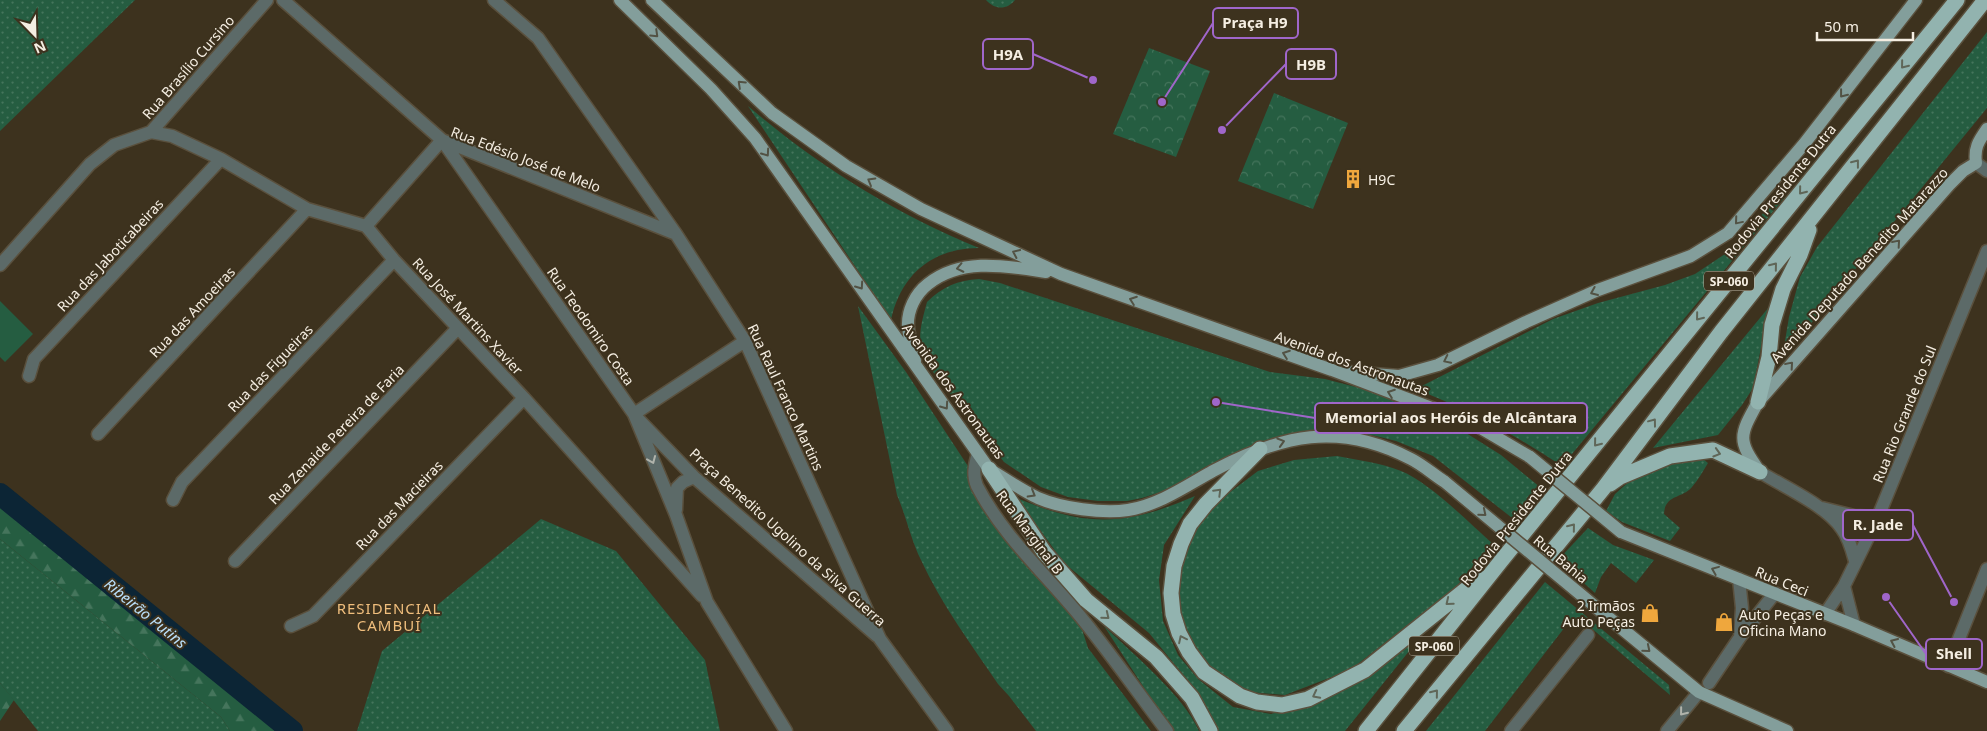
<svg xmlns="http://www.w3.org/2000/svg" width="1987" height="731" viewBox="0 0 1987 731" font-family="'Noto Sans',sans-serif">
<defs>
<pattern id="grass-dots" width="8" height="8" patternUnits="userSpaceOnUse" patternTransform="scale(1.25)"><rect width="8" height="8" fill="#255d41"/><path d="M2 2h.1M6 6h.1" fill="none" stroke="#45755c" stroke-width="1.8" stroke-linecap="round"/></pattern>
<pattern id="forest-firs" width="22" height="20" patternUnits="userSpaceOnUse" patternTransform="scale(1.25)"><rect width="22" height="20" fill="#255d41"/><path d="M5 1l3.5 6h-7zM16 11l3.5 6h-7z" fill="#45755c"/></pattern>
<pattern id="park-crowns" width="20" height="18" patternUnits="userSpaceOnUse" patternTransform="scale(1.25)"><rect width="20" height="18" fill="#255d41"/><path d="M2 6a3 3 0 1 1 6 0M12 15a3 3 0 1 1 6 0" fill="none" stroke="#45755c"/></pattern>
</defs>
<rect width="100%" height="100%" fill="#3d321e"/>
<path fill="url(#grass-dots)" d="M0,0H135L0,131Z
M986,0H1015C1007,10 995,10 986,0Z
M1987,32V108L1782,359L1789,317L1800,277L1817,247Z
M748,106C818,166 894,213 979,248C933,248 901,274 891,320Z
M1785,197L1562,466C1516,435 1468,410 1416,389L1553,319L1598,303L1665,285L1695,274L1728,252L1775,200Z
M979,279L1000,283L1270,372L1325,379L1379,393L1430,414L1455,426L1501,455L1541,488L1516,521L1433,456L1396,441L1376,436L1339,431L1320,430L1300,433L1261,443L1205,467L1170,489L1142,498L1127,501H1098L1068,497L1041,487L1004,462L930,368C915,343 920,328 927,302C942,287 958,280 979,279Z
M858,306L906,372L987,495L1029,552L1072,598L1088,648L1151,731H1036L1009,696L998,684C971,644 941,604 921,560C911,540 906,516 897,495Z
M1769,307L1753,388L1742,405L1718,435L1653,448Z
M1337,456C1358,460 1381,463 1401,471C1429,482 1469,523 1492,543L1456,587L1350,670L1285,695L1250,692L1222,680L1200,658L1183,624L1175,593L1180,560L1199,524L1225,496L1258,471L1294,460Z
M1699,456L1708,463C1703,471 1698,480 1692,487C1682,499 1665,494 1664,514L1680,528L1670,541L1622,522L1606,511L1615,494L1632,479L1667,461Z
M1195,496L1164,545L1159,580L1163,621L1178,655L1198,679L1233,707L1271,714L1314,703L1371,675L1422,635L1345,731H1218L1190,683L1149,633L1064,563L1017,498C1087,528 1126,526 1195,496Z
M541,519L616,551L705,660L720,731H357L382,651Z
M1588,528L1613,545L1654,560L1636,583L1611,563L1601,577L1595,593L1558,560Z
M0,539L221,717L230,731H38L0,683Z
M1545,582L1669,685L1670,695L1583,621L1568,623L1485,731H1426Z
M1104,626C1133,654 1183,695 1199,731H1172Z"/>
<path fill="url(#forest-firs)" d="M0,494L292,731H230L221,717L0,539Z
M0,683L14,700L0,721Z"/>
<path fill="url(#park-crowns)" d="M1149,48L1210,71L1176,157L1113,134Z
M1274,93L1348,123L1313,209L1238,181Z"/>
<path fill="#255d41" d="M0,301L33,334L5,362L0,357Z"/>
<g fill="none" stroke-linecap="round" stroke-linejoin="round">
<path stroke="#0c2535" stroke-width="22" d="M0,494L292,731"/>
<g stroke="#5a503d" stroke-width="15">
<path id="minor" d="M283,0L442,140L634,414L676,515L707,602L786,731
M494,0L538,38L676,234L745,341L880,639L947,731
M151,132L172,136L221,159L307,209L366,226L394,260L524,398L702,596
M1976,163L1987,171
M366,226L442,140L676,234
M0,265L90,164L114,145L151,132L267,0
M29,376L34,359L221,159
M634,414L745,341
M638,419L694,477L877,636
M98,434L307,209
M978,453C975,464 972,475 977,486C1004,538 1048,576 1084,621C1113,657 1139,694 1167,731
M1760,472C1784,487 1827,506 1842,529C1849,538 1852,550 1855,561
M173,500L182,482L394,260
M1822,508L1854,516L1878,517
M676,510L677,488L683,482L694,477
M235,561L458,328
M1739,579L1742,608L1740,637
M1844,586L1854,625
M1825,614L1844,586L1878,517L1987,251
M291,626L313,616L524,398
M1948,666L1987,569
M1709,683L1740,637L1775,593
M1511,731L1588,635
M1667,731L1699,692"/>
</g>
<g stroke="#5a503d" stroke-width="15">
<path id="major" d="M620,0L711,89L755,138L989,469C1005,479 1022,490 1038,498C1061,508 1103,514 1128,510C1159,505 1186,486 1213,471C1281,435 1339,421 1411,459C1423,465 1434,475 1445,482
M652,0L772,113L846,166L921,209L1061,274L1332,370L1474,424L1530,457
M915,361C913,350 909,338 908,327C907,311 915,294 928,284C962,257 1006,266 1046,272
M1347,372L1399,376L1438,365L1526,322L1598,290L1691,256L1728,233L1804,144L1916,0
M1760,472C1737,440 1739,436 1758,402L1949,185L1963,171L1976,163C1974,148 1978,142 1987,129
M1621,532L1854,625L1987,682
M1609,618L1699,692L1787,731"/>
</g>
<g stroke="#5a503d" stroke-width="18">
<path id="highway" d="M1758,402L1769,357L1772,325L1783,289L1800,255L1809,230
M1260,449L1206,504L1190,524L1181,544L1174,566L1171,593L1173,614L1179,633L1189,652L1204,672L1240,696L1257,702L1282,705L1308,699L1365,670L1480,578
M989,469L1044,552L1086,600L1156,657L1192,698L1210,731
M1610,484L1620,477L1670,456L1713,450L1760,472
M1366,731L1501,561L1957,0
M1404,731L1603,489L1721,332L1985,0"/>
</g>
<use href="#minor" stroke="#5c6a68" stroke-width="12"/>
<use href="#major" stroke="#839e9b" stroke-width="12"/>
<use href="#highway" stroke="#92b3af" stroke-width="15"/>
<g stroke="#5a503d" stroke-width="15" stroke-linecap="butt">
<path id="major-bridge" d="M1530,457L1621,532
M1445,482L1609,618"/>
</g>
<use href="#major-bridge" stroke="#839e9b" stroke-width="12"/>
</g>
<defs><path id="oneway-chevron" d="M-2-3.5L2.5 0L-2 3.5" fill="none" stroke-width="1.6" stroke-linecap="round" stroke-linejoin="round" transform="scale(1.25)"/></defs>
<g stroke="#525244">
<use href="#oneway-chevron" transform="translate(655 34) rotate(44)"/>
<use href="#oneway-chevron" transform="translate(741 84) rotate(-137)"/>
<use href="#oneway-chevron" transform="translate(1843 94) rotate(128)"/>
<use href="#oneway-chevron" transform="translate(766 153) rotate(55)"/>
<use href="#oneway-chevron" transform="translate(871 181) rotate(-150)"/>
<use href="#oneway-chevron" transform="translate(1738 221) rotate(130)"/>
<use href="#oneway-chevron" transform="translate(1897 243) rotate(-49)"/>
<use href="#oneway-chevron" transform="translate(1016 253) rotate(-155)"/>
<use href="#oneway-chevron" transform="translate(960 268) rotate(168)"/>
<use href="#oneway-chevron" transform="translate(860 286) rotate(55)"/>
<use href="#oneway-chevron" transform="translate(1594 292) rotate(157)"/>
<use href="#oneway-chevron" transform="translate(1133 300) rotate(-160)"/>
<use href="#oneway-chevron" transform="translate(1286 354) rotate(-160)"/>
<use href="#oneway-chevron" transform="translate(1447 360) rotate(154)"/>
<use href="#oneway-chevron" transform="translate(1790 365) rotate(-49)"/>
<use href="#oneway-chevron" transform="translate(1391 393) rotate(-160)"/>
<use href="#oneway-chevron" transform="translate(945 406) rotate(55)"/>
<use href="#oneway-chevron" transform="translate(1281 442) rotate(-17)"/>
<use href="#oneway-chevron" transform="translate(1032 494) rotate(30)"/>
<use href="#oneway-chevron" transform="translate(1483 513) rotate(40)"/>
<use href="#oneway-chevron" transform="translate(1715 570) rotate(-158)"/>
<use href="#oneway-chevron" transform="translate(1894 642) rotate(-156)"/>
<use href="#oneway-chevron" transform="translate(1647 649) rotate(40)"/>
</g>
<g stroke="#5f6658">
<use href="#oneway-chevron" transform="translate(1904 65) rotate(129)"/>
<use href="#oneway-chevron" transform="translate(1856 163) rotate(-52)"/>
<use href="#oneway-chevron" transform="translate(1802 191) rotate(129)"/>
<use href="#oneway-chevron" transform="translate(1774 266) rotate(-51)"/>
<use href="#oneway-chevron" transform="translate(1699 317) rotate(129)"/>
<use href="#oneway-chevron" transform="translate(1653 422) rotate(-53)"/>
<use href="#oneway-chevron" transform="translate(1597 443) rotate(129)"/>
<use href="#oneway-chevron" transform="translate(1717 453) rotate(17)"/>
<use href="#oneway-chevron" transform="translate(1218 492) rotate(-45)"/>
<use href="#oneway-chevron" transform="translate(1572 527) rotate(-51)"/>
<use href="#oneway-chevron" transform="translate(1449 602) rotate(141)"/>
<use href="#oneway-chevron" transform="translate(1106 616) rotate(39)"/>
<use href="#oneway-chevron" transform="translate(1182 639) rotate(-116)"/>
<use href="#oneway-chevron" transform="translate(1435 693) rotate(-51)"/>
<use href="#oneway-chevron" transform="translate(1316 695) rotate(153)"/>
</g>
<g stroke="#b0b3ab">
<use href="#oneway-chevron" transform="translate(652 460) rotate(67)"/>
<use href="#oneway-chevron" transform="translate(1683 712) rotate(129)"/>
</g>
<defs>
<g id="building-bare" transform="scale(1.5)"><path d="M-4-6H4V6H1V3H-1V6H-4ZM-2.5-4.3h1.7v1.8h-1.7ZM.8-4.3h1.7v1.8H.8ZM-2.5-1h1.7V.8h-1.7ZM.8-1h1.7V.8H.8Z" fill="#efa73d" stroke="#3d321e" stroke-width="2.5" paint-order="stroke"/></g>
<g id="shop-bare" transform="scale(1.5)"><path d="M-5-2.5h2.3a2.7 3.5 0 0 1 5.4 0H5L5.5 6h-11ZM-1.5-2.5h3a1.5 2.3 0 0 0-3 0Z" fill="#efa73d" stroke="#3d321e" stroke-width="2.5" paint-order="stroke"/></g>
</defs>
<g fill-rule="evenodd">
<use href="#building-bare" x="1353" y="179"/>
<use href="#shop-bare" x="1650" y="613"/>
<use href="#shop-bare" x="1724" y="622"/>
</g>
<g text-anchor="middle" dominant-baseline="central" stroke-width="4" stroke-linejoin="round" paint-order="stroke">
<g fill="#3d321e" stroke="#beb6a7" stroke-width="1">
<rect x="1704" y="271.5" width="50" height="19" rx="4"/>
<rect x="1409" y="636.5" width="50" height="19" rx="4"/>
</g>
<g font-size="12" font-weight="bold" fill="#f5eee2">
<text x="1729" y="281">SP-060</text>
<text x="1434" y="646">SP-060</text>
</g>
<g font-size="14" fill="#f5eee2" stroke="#3d321e">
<text transform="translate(188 67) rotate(-49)">Rua Brasílio Cursino</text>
<text transform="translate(526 159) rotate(21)">Rua Edésio José de Melo</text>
<text transform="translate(1780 191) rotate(-51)">Rodovia Presidente Dutra</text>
<text transform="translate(110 255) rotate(-47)">Rua das Jaboticabeiras</text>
<text transform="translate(1859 265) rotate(-48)">Avenida Deputado Benedito Matarazzo</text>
<text transform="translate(192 312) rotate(-47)">Rua das Amoeiras</text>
<text transform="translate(468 316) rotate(47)">Rua José Martins Xavier</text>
<text transform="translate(591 326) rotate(55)">Rua Teodomiro Costa</text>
<text transform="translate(1352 363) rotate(20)">Avenida dos Astronautas</text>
<text transform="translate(270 368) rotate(-46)">Rua das Figueiras</text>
<text transform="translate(954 391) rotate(54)">Avenida dos Astronautas</text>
<text transform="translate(786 397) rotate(65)">Rua Raul Franco Martins</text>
<text transform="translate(1904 414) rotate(-68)">Rua Rio Grande do Sul</text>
<text transform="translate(336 434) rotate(-46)">Rua Zenaide Pereira de Faria</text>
<text transform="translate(399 505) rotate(-46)">Rua das Macieiras</text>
<text transform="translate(1516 518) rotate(-51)">Rodovia Presidente Dutra</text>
<text transform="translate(1030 532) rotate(53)">Rua Marginal B</text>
<text transform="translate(788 537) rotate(42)">Praça Benedito Ugolino da Silva Guerra</text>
<text transform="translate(1561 559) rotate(40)">Rua Bahia</text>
<text transform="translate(1782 581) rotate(22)">Rua Ceci</text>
</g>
<g font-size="14" fill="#f5eee2" stroke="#3d321e" text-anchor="start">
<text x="1368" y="179">H9C</text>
<text x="1635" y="605" text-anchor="end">2 Irmãos<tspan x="1635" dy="16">Auto Peças</tspan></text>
<text x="1739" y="614">Auto Peças e<tspan x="1739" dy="16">Oficina Mano</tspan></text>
</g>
<g font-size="15" letter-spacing="1" fill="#f0be7d" stroke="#3d321e">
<text x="389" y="608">RESIDENCIAL<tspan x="389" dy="17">CAMBUÍ</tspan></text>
</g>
<g font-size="15" font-style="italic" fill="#bae0fb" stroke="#3d321e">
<text transform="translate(146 613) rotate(39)">Ribeirão Putins</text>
</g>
</g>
<path fill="none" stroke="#a066ca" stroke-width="2" d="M1162 102L1213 23M1093 80L1033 54M1222 130L1286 64M1216 402L1315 418M1954 602L1913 525M1886 597L1926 654"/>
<g fill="#a066ca" stroke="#3d321e" stroke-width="2">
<circle cx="1162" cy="102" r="5"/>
<circle cx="1093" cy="80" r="5"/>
<circle cx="1222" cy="130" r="5"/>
<circle cx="1216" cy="402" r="5"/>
<circle cx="1954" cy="602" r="5"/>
<circle cx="1886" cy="597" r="5"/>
</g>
<g fill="#3d321e" stroke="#a066ca" stroke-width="2">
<rect x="1213" y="8" width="85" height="30" rx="5"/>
<rect x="983" y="39" width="50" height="30" rx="5"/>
<rect x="1286" y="49" width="50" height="30" rx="5"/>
<rect x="1315" y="403" width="272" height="30" rx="5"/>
<rect x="1843" y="510" width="70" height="30" rx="5"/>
<rect x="1926" y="639" width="56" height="30" rx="5"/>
</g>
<g font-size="15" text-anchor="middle" font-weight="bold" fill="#f5eee2">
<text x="1255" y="28">Praça H9</text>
<text x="1008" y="60">H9A</text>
<text x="1311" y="70">H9B</text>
<text x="1451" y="423">Memorial aos Heróis de Alcântara</text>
<text x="1878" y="530">R. Jade</text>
<text x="1954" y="659">Shell</text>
</g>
<g transform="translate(35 35) rotate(157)" stroke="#3d321e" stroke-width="4" paint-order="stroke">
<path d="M0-4L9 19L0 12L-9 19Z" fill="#f5eee2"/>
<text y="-8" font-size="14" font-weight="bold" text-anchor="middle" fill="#f5eee2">N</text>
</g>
<path d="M1817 32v8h96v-8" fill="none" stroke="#f5eee2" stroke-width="2.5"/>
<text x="1824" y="32" font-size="15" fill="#f5eee2" stroke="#3d321e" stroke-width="4" paint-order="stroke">50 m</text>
</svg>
